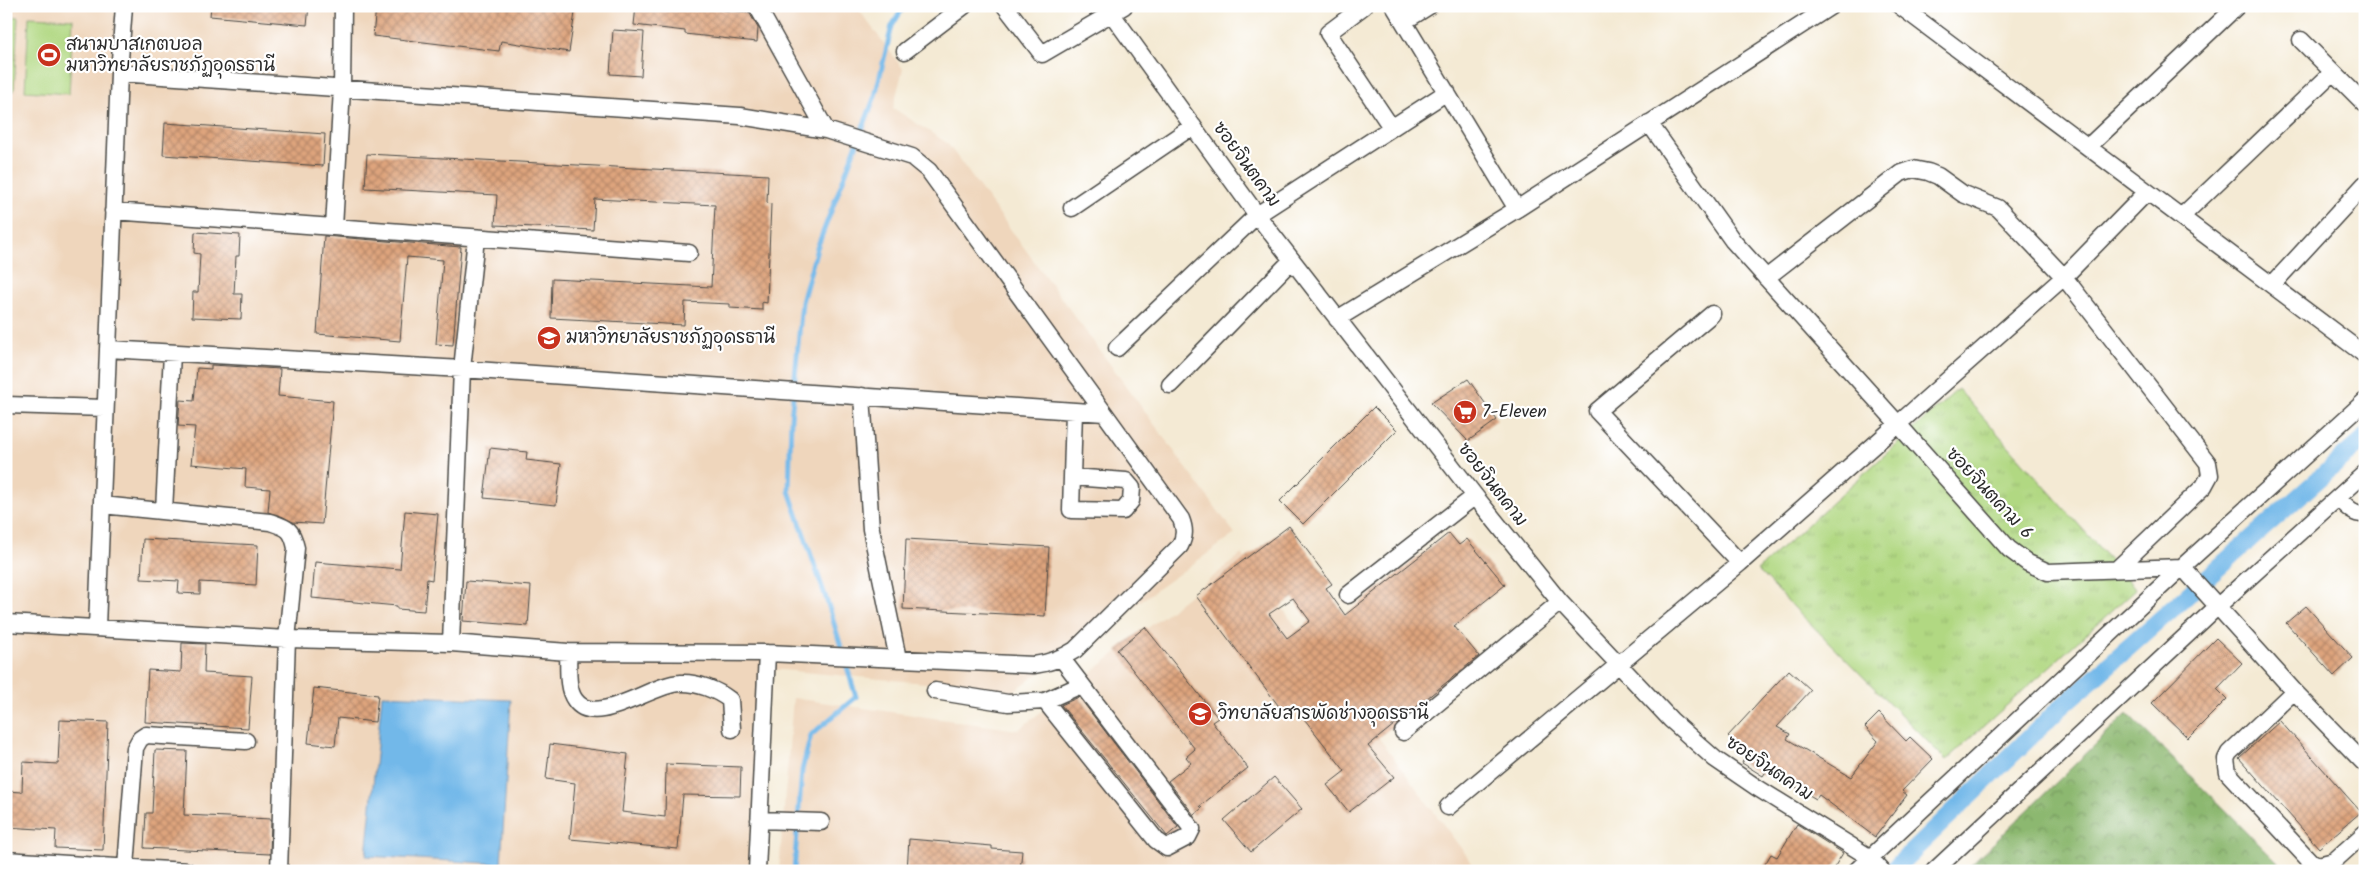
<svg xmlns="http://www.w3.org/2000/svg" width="2371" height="877" viewBox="0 0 2371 877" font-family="Kalam,'Playpen Sans Thai',sans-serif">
<defs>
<pattern id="grass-tufts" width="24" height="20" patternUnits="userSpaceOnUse" patternTransform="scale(1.25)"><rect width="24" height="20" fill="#b1d882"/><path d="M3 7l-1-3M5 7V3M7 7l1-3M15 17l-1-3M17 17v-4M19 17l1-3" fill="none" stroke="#98ba70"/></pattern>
<pattern id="forest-crowns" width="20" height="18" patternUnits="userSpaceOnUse" patternTransform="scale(1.25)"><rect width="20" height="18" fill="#8cb870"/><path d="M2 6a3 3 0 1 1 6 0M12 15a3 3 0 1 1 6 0" fill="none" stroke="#73965c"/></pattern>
<pattern id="building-cross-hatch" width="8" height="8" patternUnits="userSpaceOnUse" patternTransform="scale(1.25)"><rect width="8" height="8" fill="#dea47d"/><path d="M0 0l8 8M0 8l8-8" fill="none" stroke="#b48667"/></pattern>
</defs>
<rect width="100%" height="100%" fill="#fff"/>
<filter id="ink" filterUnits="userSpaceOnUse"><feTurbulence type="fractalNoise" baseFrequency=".02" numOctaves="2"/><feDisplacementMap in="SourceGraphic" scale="10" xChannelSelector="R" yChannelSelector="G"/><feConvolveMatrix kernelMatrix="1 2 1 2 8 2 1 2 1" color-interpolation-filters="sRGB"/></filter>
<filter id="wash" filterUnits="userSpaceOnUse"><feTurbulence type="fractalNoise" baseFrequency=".0096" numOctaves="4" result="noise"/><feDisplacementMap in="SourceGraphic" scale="20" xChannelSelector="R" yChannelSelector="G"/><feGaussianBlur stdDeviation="1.12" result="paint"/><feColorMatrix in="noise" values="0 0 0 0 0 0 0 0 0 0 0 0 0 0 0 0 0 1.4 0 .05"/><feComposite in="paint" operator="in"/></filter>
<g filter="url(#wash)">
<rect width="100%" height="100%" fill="#f4ead4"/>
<path fill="#efd6bc" d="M6,6H856L903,69L893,108L947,143L1235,534L1014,691L759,668L760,871H6Z
M1242,554L1478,871H779L793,698L1018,730Z"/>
<path fill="url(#grass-tufts)" stroke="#6e8256" d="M1958,389L2136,589L1946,760L1757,570Z"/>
<path fill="url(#forest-crowns)" stroke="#5c724e" d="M2127,713L2286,871H1965L2127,714Z"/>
<path fill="#b1d882" stroke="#6e8256" d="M6,16L18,17L14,91H6Z
M29,17L73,19L69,94L25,91Z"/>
<path fill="#72b8e9" stroke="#4e728a" d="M382,695L511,700L501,864L366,856Z"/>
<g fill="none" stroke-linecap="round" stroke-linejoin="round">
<path stroke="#72b8e9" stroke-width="5" d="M794,871L802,770L811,735L856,697L830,610L789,491L791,419L802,302L817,248L875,96L892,26L904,6"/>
<path stroke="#72b8e9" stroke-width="18" d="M1892,871L2059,709L2365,438"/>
</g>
<g id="blocks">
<path fill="url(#building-cross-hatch)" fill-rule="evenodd" d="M211,6H309L307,25L210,16Z
M389,6H576L569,52L501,41L499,51L373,36L376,7L389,9Z
M636,6H723L722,10L749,12L758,28L757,42L685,34V31L634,25Z
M613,30L644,32L641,76L610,74Z
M165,123L325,134L323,166L163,155Z
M367,154L768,175L767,203L771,204L767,303L762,302V310L730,308V304L685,302L684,325L551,318L552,279L711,287L715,205L595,199L593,230L495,225L497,195L365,188Z
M195,232L240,235L239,256H236L234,294H242L241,319L192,317L193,292H198L200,254L194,253Z
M324,236L461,247L453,345L436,344L443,260L407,257L400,341L317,334Z
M211,365L280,369L278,396L333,401L322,524L293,522L268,512L270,489L245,487L246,469L191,464L195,427L178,426L180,400L194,401L197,368L211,369Z
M1468,379L1497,420L1468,441L1431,403Z
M1374,407L1397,430L1303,524L1280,501Z
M490,448L527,452L526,460L561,464L556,505L484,498Z
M405,511L438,514L432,580L427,579L424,611L397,609V606L312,598L315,562L400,569Z
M1289,526L1332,584L1326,588L1345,615L1449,533L1459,545L1467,539L1505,585L1454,626L1479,656L1368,746L1394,777L1349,812L1327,785L1345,771L1294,706L1284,713L1196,596ZM1293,598L1310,621L1287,638L1269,614Z
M143,539L258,545L256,585L200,582V594L178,593L179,581L141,579Z
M906,539L1049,547L1045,616L903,609Z
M466,581L531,586L528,626L463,621Z
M2306,606L2353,658L2334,676L2286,623Z
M1145,627L1218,718L1212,722L1248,768L1200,806L1202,808L1194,815L1168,781L1191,763L1186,757L1195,749L1117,650Z
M2216,638L2242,663L2217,689L2227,699L2188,738L2152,703Z
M182,643L205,644L204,673L252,676L248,728L145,722L148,670L181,672Z
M1789,670L1811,690L1777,727L1790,734L1787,739L1851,777L1878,741L1865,727L1879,713L1906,741L1910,737L1933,759L1902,791L1907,795L1875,837L1819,795L1816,799L1767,770L1763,776L1742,763L1748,752L1728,736Z
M314,688L378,695L375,722L338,718L335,746L308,743Z
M1079,697L1178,827L1167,836L1061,705Z
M60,720L108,722L103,850L55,848L56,830L6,827V791L22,792L23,762L58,764Z
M2280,721L2361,812L2319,848L2239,758Z
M550,744L628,754L622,812L665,817L666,764L741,767L740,796L683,795L678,849L570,839L575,783L546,779Z
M155,750L187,751L184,815L271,819L270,854L144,848L146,813H152Z
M1274,777L1302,809L1251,852L1224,820Z
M1797,824L1843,853L1832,871H1761L1771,854L1777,857Z
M909,839L992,846V849L1022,851L1020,871H907Z"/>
</g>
</g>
<g filter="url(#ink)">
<use href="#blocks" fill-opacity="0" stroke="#494844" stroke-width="1"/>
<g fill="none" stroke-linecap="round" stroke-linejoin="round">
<g stroke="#494844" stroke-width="19">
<path id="minor" d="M757,6L826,130
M1005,6L1042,54L1124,6
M1106,6L1257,215L1475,496L1560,602L1671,720L1715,759L1756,787L1869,857L1882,871
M1364,6L1328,33L1391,127
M1394,6L1517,209
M1900,6L2365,355
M1405,21L1429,6
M905,51L964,6
M2333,72L2365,104
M119,73L124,6
M1649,123L1733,241L1898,424L2064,277L2147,192
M2088,147L2237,6
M1072,208L1193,126
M113,211L689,253
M2181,217L2333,72L2301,40
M334,227L342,89L343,6
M1766,278L1901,173L1913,169L1928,172L1938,176L1963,194L1998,208L2064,277L2208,463L2210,475L2204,486L2117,569
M2272,285L2365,184
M1712,314L1597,411L1740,563
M1337,319L1517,209L1831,6
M1117,348L1257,215L1447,92
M108,349L462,369L1104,413
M1170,385L1292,260
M862,396L871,529L898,659
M6,405L105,408
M1072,477L1126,481L1132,488L1131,501L1123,511L1071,510L1074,411
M2338,498C2346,506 2353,515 2365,514
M102,505L270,522C288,528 292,529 296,548L287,639L279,871
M164,511L172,353
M1348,595L1475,496
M6,623L287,639L451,643L568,652L767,653L1034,665C1050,663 1061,659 1075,650L1180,546C1185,536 1185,529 1181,519L929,171L912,157L826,130L740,116L119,73L97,627
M451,643L462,369L476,238
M568,652C569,666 566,688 575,700C595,729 651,684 680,683C697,682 717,690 730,700L732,729
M935,691L1008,703L1045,701L1081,685
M2294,691L2229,753L2226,759L2228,773L2310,861L2318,865L2334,861L2365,833
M1045,701L1156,840L1167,848L1188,837L1192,829L1062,659
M1403,732L1560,602
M1448,807L1740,563L1898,424L2009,549L2028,563L2048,572L2182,567L2294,691L2365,764
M759,820L821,822
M6,860L99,866
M126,867L135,748L140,739L146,735L246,741
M98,871L99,866L187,871
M757,871L767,653
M1856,871L2182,567L2365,401
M1934,871L2218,606L2365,473"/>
</g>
<use href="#minor" stroke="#fff" stroke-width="16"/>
</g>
</g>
<defs>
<g id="stadium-disc" transform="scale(1.25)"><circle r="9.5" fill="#c8321e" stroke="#fff"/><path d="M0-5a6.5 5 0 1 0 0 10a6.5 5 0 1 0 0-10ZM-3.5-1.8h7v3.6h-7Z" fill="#fff"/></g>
<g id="university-disc" transform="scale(1.25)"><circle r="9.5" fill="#c8321e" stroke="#fff"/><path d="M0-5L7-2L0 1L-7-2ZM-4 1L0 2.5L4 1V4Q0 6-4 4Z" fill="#fff"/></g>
<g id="supermarket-disc" transform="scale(1.25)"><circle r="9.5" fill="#c8321e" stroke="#fff"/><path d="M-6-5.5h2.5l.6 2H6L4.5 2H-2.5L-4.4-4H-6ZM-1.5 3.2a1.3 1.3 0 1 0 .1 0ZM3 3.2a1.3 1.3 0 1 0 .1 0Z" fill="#fff"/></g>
</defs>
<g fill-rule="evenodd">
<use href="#stadium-disc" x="49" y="55"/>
<use href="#university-disc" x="549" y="338"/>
<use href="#supermarket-disc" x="1465" y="412"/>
<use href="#university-disc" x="1200" y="714"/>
</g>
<g text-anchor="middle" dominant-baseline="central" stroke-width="4.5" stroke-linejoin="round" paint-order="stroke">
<g font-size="18" fill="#2b2b2b" stroke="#fff" text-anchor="start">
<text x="66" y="45">สนามบาสเกตบอล<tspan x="66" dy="21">มหาวิทยาลัยราชภัฏอุดรธานี</tspan></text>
<text x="566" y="338">มหาวิทยาลัยราชภัฏอุดรธานี</text>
<text x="1482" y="412">7-Eleven</text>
<text x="1218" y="714">วิทยาลัยสารพัดช่างอุดรธานี</text>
</g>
<g font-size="18" fill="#2b2b2b" stroke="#fff">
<text transform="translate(1246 165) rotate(54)">ซอยจินตคาม</text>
<text transform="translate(1492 485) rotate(52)">ซอยจินตคาม</text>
<text transform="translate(1989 494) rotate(47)">ซอยจินตคาม 6</text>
<text transform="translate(1769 769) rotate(34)">ซอยจินตคาม</text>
</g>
</g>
<rect width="2371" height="877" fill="none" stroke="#fff" stroke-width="25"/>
</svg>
